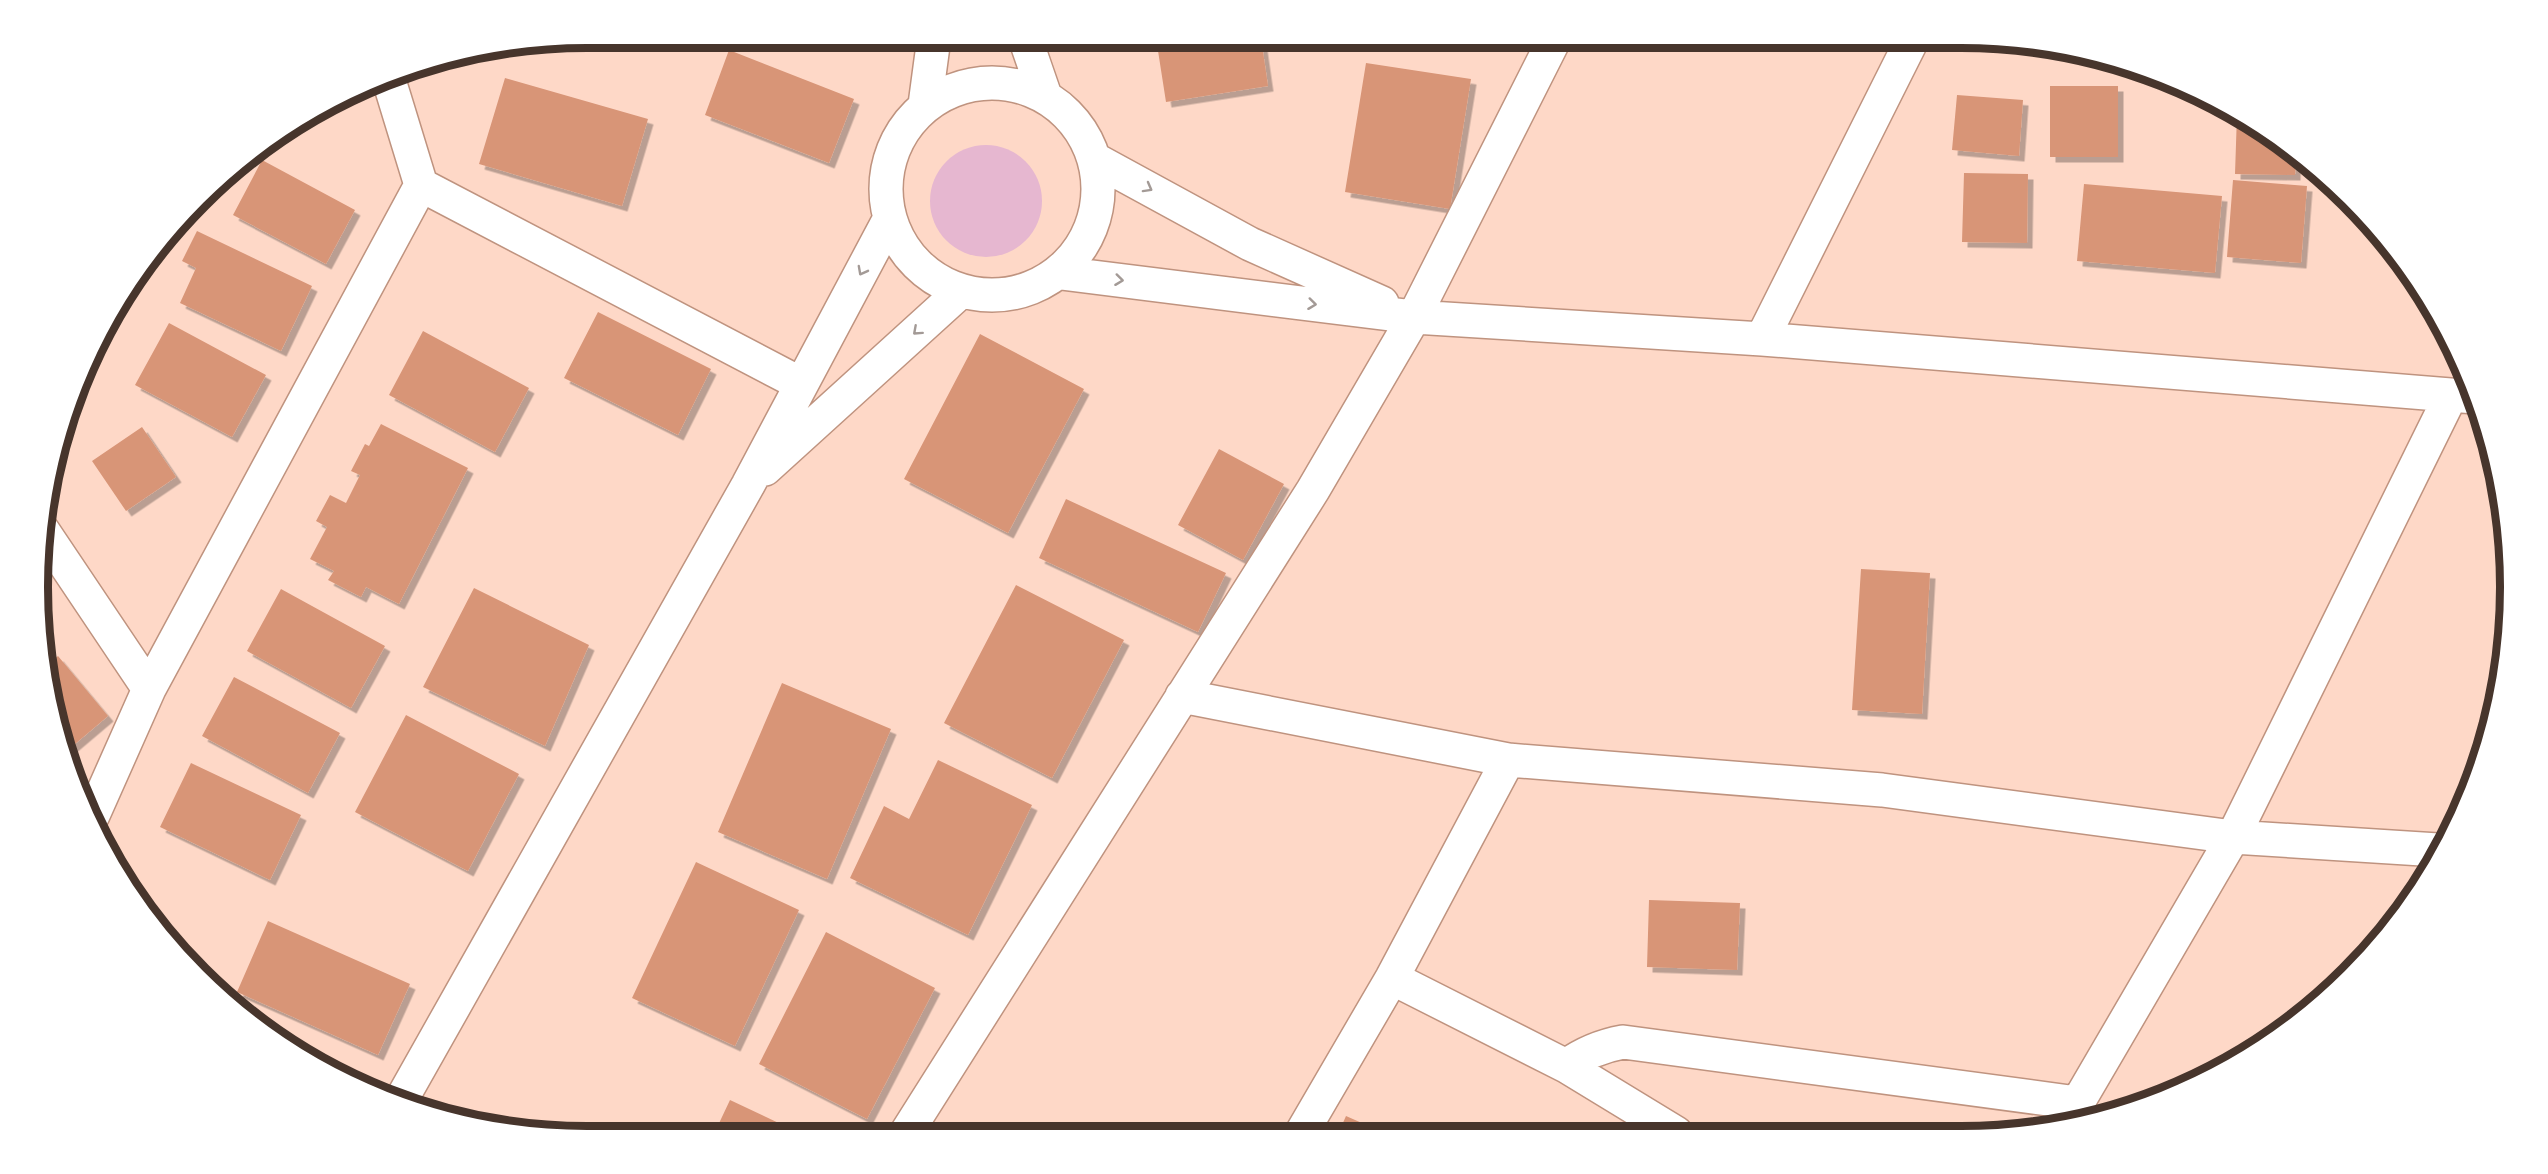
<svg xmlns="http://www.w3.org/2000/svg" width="2548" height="1174" viewBox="0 0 2548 1174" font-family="Inter,sans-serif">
<defs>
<filter id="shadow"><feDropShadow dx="5.5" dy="5.5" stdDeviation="0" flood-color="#0004"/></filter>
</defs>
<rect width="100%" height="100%" fill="#fed8c7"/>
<path fill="#e6b7d0" d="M930 201a56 56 0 1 1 112 0a56 56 0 1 1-112 0Z"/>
<path fill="#d89577" filter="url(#shadow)" d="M1156,38H1261L1268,86L1166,102Z
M729,50L854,99L829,163L705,115Z
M1366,63L1471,79L1450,209L1345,192Z
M505,78L648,119L622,206L479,164Z
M2050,86H2118V157H2050Z
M1957,95L2023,100L2019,156L1952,150Z
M2237,114L2266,130L2296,154L2295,175L2235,174Z
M262,160L355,210L326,264L233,215Z
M1964,173L2028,174L2027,243L1962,242Z
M2233,180L2307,186L2301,263L2227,257Z
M2084,184L2222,196L2215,273L2077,261Z
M197,231L312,286L281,351L180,303L196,268L182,261Z
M598,312L711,369L678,435L564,378Z
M169,323L266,375L232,437L135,385Z
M423,331L529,388L495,452L389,395Z
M980,334L1084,389L1008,533L904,479Z
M381,424L468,468L399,604L366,587L361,597L328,580L334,571L310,559L327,527L316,521L330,495L346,503L360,475L351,471L365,444L369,446Z
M142,427L176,477L126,511L92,461Z
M1219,449L1284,484L1243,560L1178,525Z
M1066,499L1226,573L1198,632L1039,558Z
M1861,569L1930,573L1922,714L1852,710Z
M1016,585L1124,640L1052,778L944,723Z
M474,588L589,645L545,746L423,687Z
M281,589L385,646L351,708L247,651Z
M58,656L108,716L69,749L48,694L45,667Z
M234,677L340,733L308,793L202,736Z
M782,683L891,729L827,879L718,832Z
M406,715L519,774L468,871L355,812Z
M938,760L1032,805L968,935L850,878L884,806L909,819Z
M191,763L301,815L270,880L160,827Z
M696,862L799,910L735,1046L632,998Z
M1649,900L1740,903L1737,970L1647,967Z
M268,921L410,984L378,1055L237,992Z
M826,932L935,988L867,1119L759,1064Z
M730,1100L806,1136H713Z
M1346,1116L1387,1134H1338Z"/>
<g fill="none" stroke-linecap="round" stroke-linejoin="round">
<g stroke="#bf937f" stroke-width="36">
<path id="minor" d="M1025,38L1045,96
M886 189a106 106 0 1 1 212 0a106 106 0 1 1-212 0Z
M925,105L934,38
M1096,160L1250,244L1382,303
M421,185L801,384
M1061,273L1414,317L1762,339L2475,397
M1762,339L1913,38
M765,469L960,292
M43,531L149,689
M1182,696L1508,760L1882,790L2233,837L2438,850
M93,815L149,689L421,185L388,77
M1392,978L1566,1066L1676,1133
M1566,1066C1584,1053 1601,1046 1623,1042L2077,1103
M400,1102L748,485L889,220
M2066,1123L2233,837L2451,395
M1301,1134L1392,978L1508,760
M905,1135L1313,490L1414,317L1555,38"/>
</g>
<use href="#minor" stroke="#fff" stroke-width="33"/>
</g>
<defs><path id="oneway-chevron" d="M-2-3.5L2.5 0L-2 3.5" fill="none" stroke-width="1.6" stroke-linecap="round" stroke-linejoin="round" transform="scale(1.5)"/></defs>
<g stroke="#a39a96">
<use href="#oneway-chevron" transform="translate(1148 188) rotate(29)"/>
<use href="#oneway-chevron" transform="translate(862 271) rotate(118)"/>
<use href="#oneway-chevron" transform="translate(1119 280) rotate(7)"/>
<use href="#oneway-chevron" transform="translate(1312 304) rotate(7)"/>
<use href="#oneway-chevron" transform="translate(917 331) rotate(138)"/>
</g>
<path d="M0 0H2548V1174H0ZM587 48H1961A539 539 0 0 1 2500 587V587A539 539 0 0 1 1961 1126H587A539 539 0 0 1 48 587V587A539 539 0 0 1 587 48Z" fill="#fff" fill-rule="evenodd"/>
<path fill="none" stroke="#47352c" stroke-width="8" d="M587 48H1961A539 539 0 0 1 2500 587V587A539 539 0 0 1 1961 1126H587A539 539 0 0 1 48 587V587A539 539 0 0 1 587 48Z"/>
</svg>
